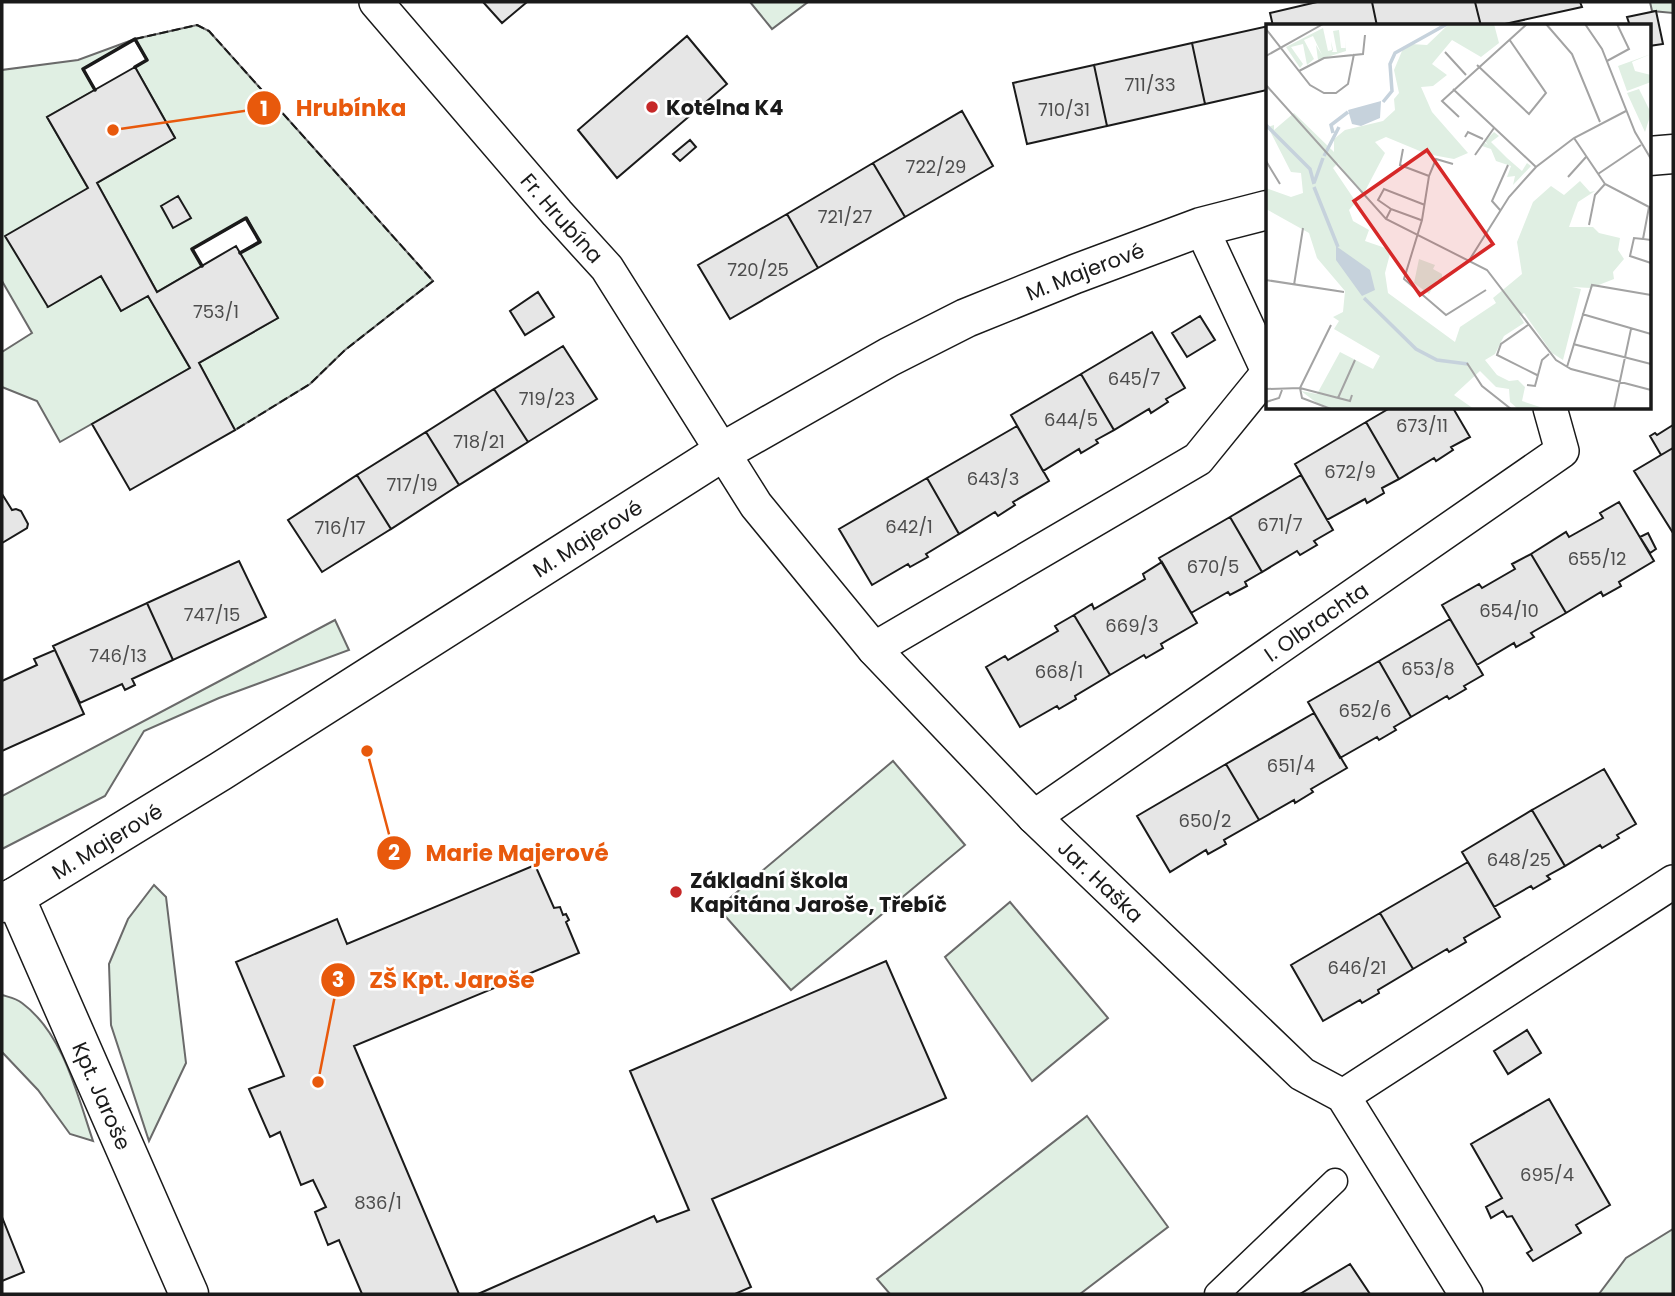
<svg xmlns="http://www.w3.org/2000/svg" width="1675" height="1296" viewBox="0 0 1675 1296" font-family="Poppins,sans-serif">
<rect width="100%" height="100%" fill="#fff"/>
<path fill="#e0efe3" stroke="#6a6a6a" stroke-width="2" d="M750,2H808L772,29Z
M1650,2H1673V13L1652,11Z
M197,25L209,31L433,281L345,350L310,384L235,430L199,363L278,318L240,253L259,241L247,218L192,249L202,266L157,292L97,183L175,138L135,67L147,60L134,39L83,69L95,90L47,117L88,188L48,306L101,276L121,311L148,296L190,368L60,442L37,401L2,387V352L32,333L2,281V70L78,60L135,39Z
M335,620L349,650L219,698L144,731L105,796L2,849V796Z
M893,761L965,845L791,990L718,908Z
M154,885L166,897L186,1063L149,1141L111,1025L109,964L128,919Z
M1010,902L1108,1018L1032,1081L945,957Z
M2,995C8,997 16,998 22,1003C63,1033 77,1094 93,1141L70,1134L38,1090L2,1052Z
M1087,1116L1168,1227L1080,1294H890L877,1279Z
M1673,1229V1294H1599L1626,1258Z"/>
<path fill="#e6e6e6" stroke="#1a1a1a" stroke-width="2" d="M483,2H527L502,23Z
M1317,2H1372L1377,26H1273L1270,13Z
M1372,2H1475L1481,26H1377Z
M1475,2H1580L1582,7L1496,26H1481Z
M1656,11L1663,44L1649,46V26H1630L1627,17Z
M1273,25L1267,26V90L1205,104L1192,43Z
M687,36L727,84L617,178L578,130Z
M1192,43L1205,104L1107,126L1094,65Z
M1094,65L1107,126L1027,144L1013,83Z
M135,67L175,138L97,183L157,292L236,246L278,318L199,363L235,430L130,490L92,424L190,368L148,296L121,311L101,276L48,307L5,236L88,188L47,117Z
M962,111L993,166L905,217L873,163Z
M690,140L696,147L680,161L673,154Z
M873,163L905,217L818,268L787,214Z
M178,196L191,218L173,228L161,206Z
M787,214L818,268L730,319L698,265Z
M538,292L554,317L525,335L510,311Z
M1200,316L1215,340L1187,357L1172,333Z
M1152,332L1185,388L1166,399L1168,402L1151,413L1149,409L1114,430L1081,374Z
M563,346L597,399L528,442L494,389Z
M1081,374L1114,430L1096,440L1098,443L1081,453L1079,449L1043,471L1011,415Z
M494,389L528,442L459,485L426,432Z
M1390,408H1453L1470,437L1451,447L1453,450L1436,461L1434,458L1399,479L1366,422Z
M1366,422L1399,479L1382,488L1384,493L1367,503L1365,499L1327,520L1295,464Z
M1673,425V448L1661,455L1650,436L1655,433L1657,435Z
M1017,426L1049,481L1013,502L1015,505L998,516L995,512L959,534L927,478Z
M426,432L459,485L391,529L357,475Z
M1673,448V533L1634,471Z
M357,475L391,529L322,572L288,520Z
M1301,475L1333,530L1314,541L1317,545L1300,555L1297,551L1262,572L1230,517Z
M927,478L959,534L926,554L928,557L910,567L908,564L872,585L839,529Z
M2,494L12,510L16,509L21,511L28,524L27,528L2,543Z
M1619,502L1654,561L1619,582L1621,586L1603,596L1601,592L1566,613L1531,554L1566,532L1569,537L1603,518L1600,513Z
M1230,517L1262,572L1245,582L1247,586L1230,595L1228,592L1191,613L1159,558Z
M1648,533L1656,549L1650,553L1640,537Z
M1531,554L1566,613L1531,633L1534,637L1516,647L1514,643L1477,665L1442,605L1479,584L1482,588L1515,569L1512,564Z
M239,561L266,617L173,660L147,603Z
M1162,562L1197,623L1161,644L1163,648L1146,658L1144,655L1110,675L1074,615L1092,604L1094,609L1145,579L1143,574Z
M147,603L173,660L132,679L135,685L125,690L122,684L80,703L53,646Z
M1074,615L1110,675L1075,696L1076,699L1059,709L1057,706L1020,727L986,667L1005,656L1008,660L1058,631L1055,626Z
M1450,619L1483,675L1464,686L1466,689L1449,699L1447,696L1411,717L1379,661Z
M55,650L84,714L2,751V681L37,665L34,659Z
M1379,661L1411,717L1394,727L1396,730L1379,740L1377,737L1340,758L1308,702Z
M1314,713L1347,768L1311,789L1313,792L1295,803L1294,800L1259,820L1226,764Z
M1226,764L1259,820L1224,840L1226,844L1208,854L1206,850L1170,872L1137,816Z
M1604,769L1636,824L1617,835L1619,838L1602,848L1600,845L1565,866L1532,810Z
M1532,810L1565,866L1547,876L1550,879L1533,889L1531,886L1494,907L1462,852Z
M1468,862L1500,917L1464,938L1466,942L1449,952L1447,949L1413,969L1380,913Z
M535,865L554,908L560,907L563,915L566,914L569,920L566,922L579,953L354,1046L459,1294H362L339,1240L328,1245L315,1212L326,1207L313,1180L301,1185L280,1132L270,1137L249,1089L284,1076L236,962L337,919L347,944Z
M1380,913L1413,969L1378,990L1379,993L1362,1003L1360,1000L1323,1021L1291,965Z
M886,961L946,1098L712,1199L751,1287L735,1294H478L654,1216L657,1222L689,1210L630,1071Z
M1527,1030L1541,1053L1508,1074L1494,1051Z
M1549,1099L1610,1205L1576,1225L1581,1233L1533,1261L1527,1253L1532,1250L1512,1216L1507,1217L1503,1211L1491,1218L1486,1207L1502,1198L1471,1144Z
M2,1217L24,1272L2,1281Z
M1350,1264L1370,1294H1300Z"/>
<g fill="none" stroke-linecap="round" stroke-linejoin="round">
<g stroke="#1a1a1a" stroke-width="27">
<path id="pedestrian" d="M1217,1294L1335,1181"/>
</g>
<g stroke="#1a1a1a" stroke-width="36">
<g id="minor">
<path id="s1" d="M376,2L557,213L607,268L756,505L874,649L1034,817L1302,1074L1343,1096L1466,1294"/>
<path d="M1201,227L1267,369"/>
<path d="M874,649L1198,459L1267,374"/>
<path id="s2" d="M1034,817L1562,451L1550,408"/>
<path d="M1343,1096L1673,882"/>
</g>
</g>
<g stroke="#1a1a1a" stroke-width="41">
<g id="tertiary">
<path d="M1649,156L1673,154"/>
<path id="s3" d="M15,897L189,1294"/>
<path id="s4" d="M2,903L15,897L221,771L724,451L889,357L966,318L1075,274L1201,227L1267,210"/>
</g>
</g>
<use href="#pedestrian" stroke="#fff" stroke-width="24"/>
<use href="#minor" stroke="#fff" stroke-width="33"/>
<use href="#tertiary" stroke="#fff" stroke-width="38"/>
<path stroke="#1a1a1a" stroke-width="2" stroke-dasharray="9 3.5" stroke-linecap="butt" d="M135,39L197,25L209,31L433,281L345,350L310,384L235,430"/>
<path stroke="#1a1a1a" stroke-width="3.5" d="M95,90L83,69L135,39L147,60L135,67
M202,266L192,249L246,218L260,242L240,253"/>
</g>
<g fill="#c62828" stroke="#fff" stroke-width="2.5">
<circle cx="652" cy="107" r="7"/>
<circle cx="676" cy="892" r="7"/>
</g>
<g text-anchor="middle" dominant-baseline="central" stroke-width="5" stroke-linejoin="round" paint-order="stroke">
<g font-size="18" fill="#4d4d4d">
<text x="1150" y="84">711/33</text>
<text x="1064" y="109">710/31</text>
<text x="936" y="166">722/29</text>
<text x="845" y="216">721/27</text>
<text x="758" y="269">720/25</text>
<text x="216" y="311">753/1</text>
<text x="1134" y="378">645/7</text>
<text x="547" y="398">719/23</text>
<text x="1071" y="419">644/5</text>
<text x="1422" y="425">673/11</text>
<text x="479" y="441">718/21</text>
<text x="1350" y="471">672/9</text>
<text x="993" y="478">643/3</text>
<text x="412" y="484">717/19</text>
<text x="1280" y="524">671/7</text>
<text x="909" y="526">642/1</text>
<text x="340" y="527">716/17</text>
<text x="1597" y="558">655/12</text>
<text x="1213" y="566">670/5</text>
<text x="1509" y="610">654/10</text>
<text x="212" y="614">747/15</text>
<text x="1132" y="625">669/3</text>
<text x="118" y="655">746/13</text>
<text x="1428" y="668">653/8</text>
<text x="1059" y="671">668/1</text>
<text x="1365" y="710">652/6</text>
<text x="1291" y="765">651/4</text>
<text x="1205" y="820">650/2</text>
<text x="1519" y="859">648/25</text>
<text x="1357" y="967">646/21</text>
<text x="1547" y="1174">695/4</text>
<text x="378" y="1202">836/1</text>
</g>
<g font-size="21" font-weight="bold" fill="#1a1a1a" stroke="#fff" text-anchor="start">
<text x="666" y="107">Kotelna K4</text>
<text x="690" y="880">Základní škola<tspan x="690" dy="24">Kapitána Jaroše, Třebíč</tspan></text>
</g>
<g font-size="21" fill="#1a1a1a" stroke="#fff">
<text stroke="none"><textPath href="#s1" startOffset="285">Fr. Hrubína</textPath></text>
<text stroke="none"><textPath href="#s4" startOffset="1256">M. Majerové</textPath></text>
<text stroke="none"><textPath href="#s4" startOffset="690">M. Majerové</textPath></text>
<text stroke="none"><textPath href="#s2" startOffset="343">I. Olbrachta</textPath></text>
<text stroke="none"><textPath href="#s4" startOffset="122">M. Majerové</textPath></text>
<text stroke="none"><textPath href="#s1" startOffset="1143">Jar. Haška</textPath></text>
<text stroke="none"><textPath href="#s3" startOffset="217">Kpt. Jaroše</textPath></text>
</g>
</g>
<g transform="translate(1266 24)">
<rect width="385" height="385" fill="#fff"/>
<path d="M183,0H228L233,19L215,33L186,16L166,40L181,51L167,62L155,63L166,88L202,129L188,135L161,130L120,113L109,118L119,129L97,171L72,139L67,144L90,178L83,186L87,197L103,206L99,217L125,226L119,249L122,269L189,318L194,303L230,279L227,274L256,250L251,218L267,178L285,162L298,171L314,157L324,168L329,167L312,178L303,203H327L333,209L354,214L352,226L358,235L347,248L348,255L325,264L306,263L315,265L297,336L286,329L258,289L254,292L258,299L238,312L229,330L219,336L231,351L243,357L252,356L259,363L256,377L277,384L252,385L244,378L243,365L230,363L214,347L188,371L208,385H68L51,379L35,367L51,370L74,328L107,345L114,332L68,305L73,297L67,293L77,288L79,267L51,234L43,209L0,185V164L25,173L37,169L35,149L25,148L2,103L8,101V106L28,89L68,128V115L79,106L117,97L129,86L128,75L133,69L128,46L136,27L145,20L161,21ZM57,4L62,27L66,26L65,17L67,26L66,28H71L67,7L73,6L75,24H80L79,15L80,27L52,36L50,21L56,31L47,12L38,16L48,35L41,41L37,20L25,23L37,40L34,44L20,23ZM385,30L366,38L369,47L385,51V58L361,67L352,42ZM373,65L385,89L379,108L361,69ZM228,108L233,112L225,118L241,134L256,147L261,139L265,142L247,161L249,152L241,153L245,142L230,137L225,125L216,122L218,118L222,121L219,117ZM153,235L169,241L167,245L176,250V258L171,256L163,270L148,259Z" fill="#e0efe3"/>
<path d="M115,77L114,94L95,102L86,100L82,86ZM70,222L104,246L109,266L96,272L70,236Z" fill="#c6d2dc"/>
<path fill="none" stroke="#c6d2dc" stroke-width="3.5" d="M117,78L126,67L124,40L129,29L181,0M0,101L44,145L48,160M67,109L65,101L82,88M58,132L73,103M48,159L57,134M48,163L72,223M98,274L150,325L171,336L202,340"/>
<path fill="none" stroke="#a3a3a3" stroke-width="2" d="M280,0L306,30L334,98M319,0L336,25L369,108L385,135M0,5L44,61L58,69H70L82,60L88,30M179,28L200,51M0,32L57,0M341,37L363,25L351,0M211,41L263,90L280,69L243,15M33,47L58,34L97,30L99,11M0,61L120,195L221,246L290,336L305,345L385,366M187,65L270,143M193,93L176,77L261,0M199,113L202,108L217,115M308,114L339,160L385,184M137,125L134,141L163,152M209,131L228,104M0,137L14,160M187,140L170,135L163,152L156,196L138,255L180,291L220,266M332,150L375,121M302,153L320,133M383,183L377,215L385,216M125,185L112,176L118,165L159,181M234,186L226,177L242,141M120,195L125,185L155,196M323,201L329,171L339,160M377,215L368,214L364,232L385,239M204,235L243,173L270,143L308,114L360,87M0,256L78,268M28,261L37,204M316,290L385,310M262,301L235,320L231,331L271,351M307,320L385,340M201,339L216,362L245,385M301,343L326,261L385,271M261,361L269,362L276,336L283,330M34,364L65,301M34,364L36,374L65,385M0,365L34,364L84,377L86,371M72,374L89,336M0,378L13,374L16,366M322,385H356M348,385L365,305"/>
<path fill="#d62828" fill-opacity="0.15" stroke="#d62828" stroke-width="3.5" d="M161,126L227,220L154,271L88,177Z"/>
<rect width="385" height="385" fill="none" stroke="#1a1a1a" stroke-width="3.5"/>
</g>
<path fill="none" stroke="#e8590c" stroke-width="2.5" d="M113 130L264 108M367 751L394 853M318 1082L338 980"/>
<g fill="#e8590c" stroke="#fff" stroke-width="2.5">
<circle cx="113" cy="130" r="7"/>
<circle cx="367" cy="751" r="7"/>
<circle cx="318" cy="1082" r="7"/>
<circle cx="264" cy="108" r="18"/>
<circle cx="394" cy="853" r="18"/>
<circle cx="338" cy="980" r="18"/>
</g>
<g font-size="21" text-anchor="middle" font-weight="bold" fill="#fff">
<text x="264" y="116">1</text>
<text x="394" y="860">2</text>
<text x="338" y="987">3</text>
</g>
<g font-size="23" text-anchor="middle" font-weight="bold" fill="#e8590c" stroke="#fff" stroke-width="5" stroke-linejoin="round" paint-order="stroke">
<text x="351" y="116">Hrubínka</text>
<text x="517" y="861">Marie Majerové</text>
<text x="452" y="988">ZŠ Kpt. Jaroše</text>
</g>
<rect width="1675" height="1296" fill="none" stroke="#1a1a1a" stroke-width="7"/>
</svg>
